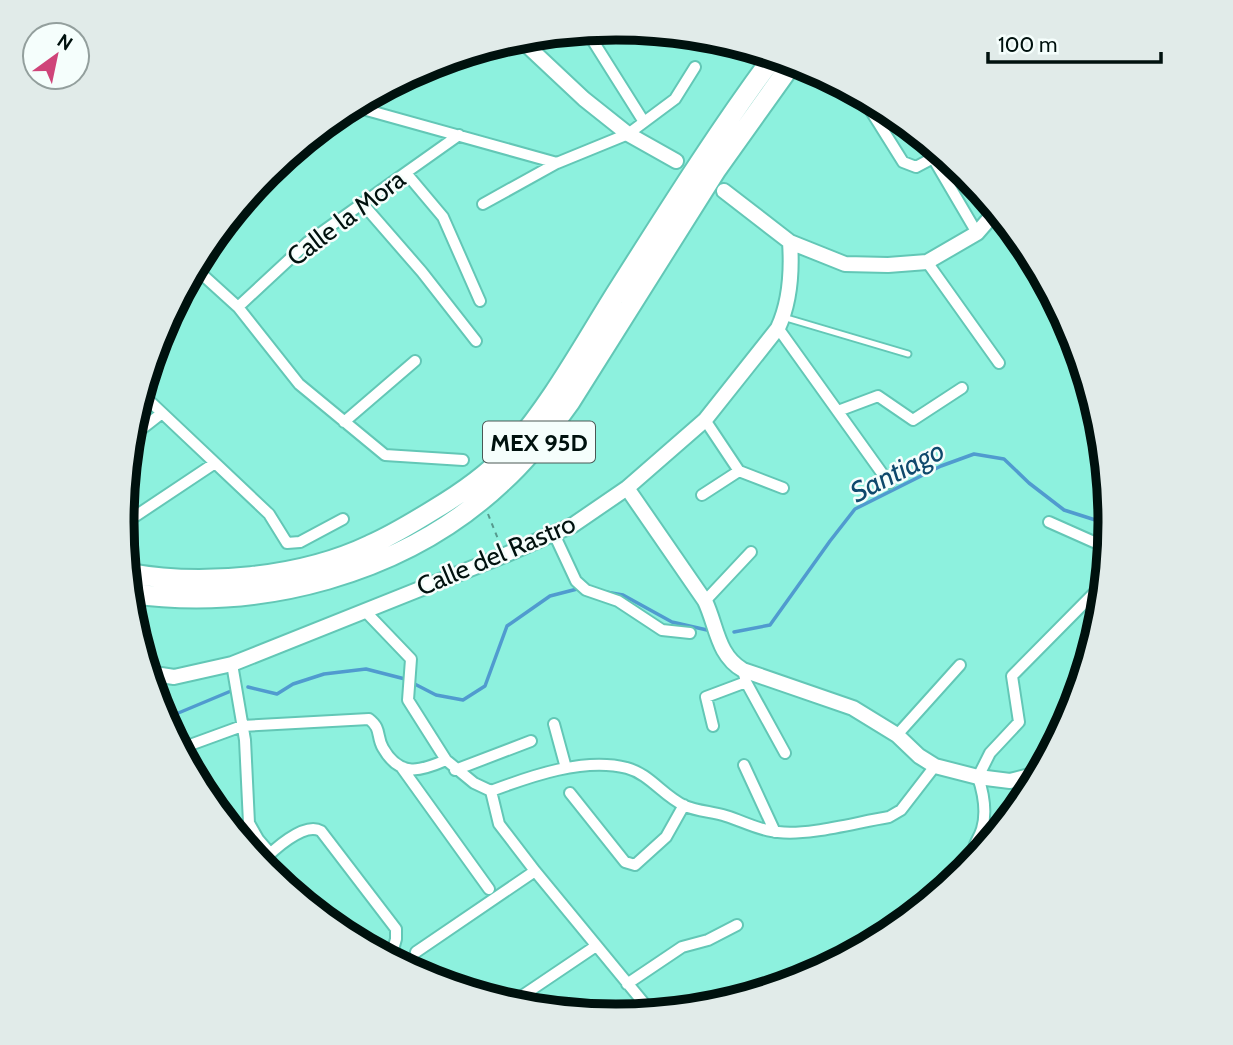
<svg xmlns="http://www.w3.org/2000/svg" width="1233" height="1045" viewBox="0 0 1233 1045" font-family="Cabin,sans-serif">
<rect width="100%" height="100%" fill="#8df1de"/>
<g fill="none" stroke-linecap="round" stroke-linejoin="round">
<path stroke="#509bcf" stroke-width="3.5" d="M606,592L623,595L672,622L707,630
M734,632L770,625L830,541L855,509L941,466L974,454L1004,459L1029,483L1064,510L1111,525
M248,687L277,694L293,684L324,674L366,669L405,679L436,695L463,700L485,686L507,626L550,596L581,588
M164,719L231,691"/>
<g stroke="#63c7b6" stroke-width="9">
<path id="service" d="M783,317L908,354"/>
</g>
<g stroke="#63c7b6" stroke-width="14">
<path id="minor" d="M593,41L644,122
M861,95L903,162L916,167L933,158L977,233
M352,106L557,163L628,134L675,99L695,67
M917,132L933,158
M406,173L443,217L480,301
M362,203L422,272L476,341
M483,204L557,163
M927,262L999,363
M195,268L238,307L299,384L385,455L463,460
M238,307L308,242L459,135
M778,328L889,483
M141,393L269,514L287,543L300,542L343,519
M838,411L878,396L913,420L962,388
M344,422L415,361
M130,438L162,413
M739,471L783,488
M702,495L739,471L705,420
M1049,522L1094,542L1109,545
M122,525L215,463
M554,534L576,581L586,590L618,601L662,630L690,633
M705,601L751,552
M364,610L411,659L408,700L446,760L474,783L491,791L499,824L535,871L652,1013
M232,664L245,740L249,823L258,839L270,853
M743,670L746,682L785,753
M554,724L566,768
M713,726L706,697L746,682
M897,735L960,665
M179,749L242,726L369,719C382,729 376,736 383,748C400,778 421,771 446,760
M744,765L775,832
M402,768L489,889
M455,770L531,741
M491,791C531,776 584,757 627,768C650,774 663,796 685,806C697,811 713,812 726,816C743,821 760,831 778,832C809,836 857,822 889,817L901,810L935,766
M570,793L625,862L635,865L666,837L684,805
M975,861C970,846 978,842 982,829C987,812 983,792 978,777L990,753L1019,722L1012,676L1105,582
M260,864C272,851 304,821 321,831L396,929V939L390,960
M416,952L535,871
M627,984L682,947L708,940L737,925
M510,1004L596,946
M634,1015L646,1006"/>
</g>
<g stroke="#63c7b6" stroke-width="18">
<path id="secondary" d="M519,38L584,99L628,134L676,161
M724,191L790,242L845,264L888,265L927,262L977,233L997,210
M627,488L705,601C717,626 717,655 743,670L853,708L897,735L919,756L935,766L978,777L1010,781L1041,773
M148,673L174,677L232,664L505,555L573,525L627,488L705,420L778,328C790,302 792,271 790,242"/>
</g>
<g stroke="#63c7b6" stroke-width="23">
<path id="motorway" d="M127,573C202,587 301,578 370,545C393,535 414,522 435,509C460,494 485,477 506,455C549,408 580,351 613,298C665,216 716,134 774,56
M129,593C259,612 404,574 501,483C527,460 550,430 570,402L716,170L793,62"/>
</g>
<path stroke="#56998d" stroke-width="2" stroke-dasharray="5 5" stroke-linecap="butt" d="M488,514L500,544"/>
<use href="#service" stroke="#fff" stroke-width="5"/>
<use href="#minor" stroke="#fff" stroke-width="10"/>
<use href="#secondary" stroke="#fff" stroke-width="14"/>
<use href="#motorway" stroke="#fff" stroke-width="19"/>
</g>
<g text-anchor="middle" dominant-baseline="central" stroke-width="5" stroke-linejoin="round" paint-order="stroke">
<rect fill="#f5fefc" stroke="#4a5855" stroke-width="2" x="483" y="421.5" width="112" height="41" rx="5"/>
<g font-size="24" font-weight="bold" fill="#00110e">
<text x="539" y="442">MEX 95D</text>
</g>
<g font-size="26" fill="#00110e" stroke="#f5fefc">
<text transform="translate(346 218) rotate(-37)">Calle la Mora</text>
<text transform="translate(496 555) rotate(-23)">Calle del Rastro</text>
</g>
<g font-size="28" font-style="italic" fill="#0e496c" stroke="#f5fefc">
<text transform="translate(897 471) rotate(-27)">Santiago</text>
</g>
</g>
<path d="M0 0H1233V1045H0ZM134 522a482 482 0 1 1 964 0a482 482 0 1 1-964 0Z" fill="#e1ebe9" fill-rule="evenodd"/>
<path fill="none" stroke="#00110e" stroke-width="9" d="M134 522a482 482 0 1 1 964 0a482 482 0 1 1-964 0Z"/>
<g transform="translate(56 56) rotate(33)"><circle r="33" fill="#f5fefc" stroke="#939f9d" stroke-width="2"/>
<path d="M0-5L12 26L0 18L-12 26Z" fill="#cf4479"/>
<text y="-10" font-size="19" font-weight="bold" text-anchor="middle" fill="#00110e">N</text>
</g>
<path d="M988 52v10h173v-10" fill="none" stroke="#00110e" stroke-width="3.5"/>
<text x="998" y="52" font-size="21" fill="#00110e" stroke="#f5fefc" stroke-width="5" paint-order="stroke">100 m</text>
</svg>
